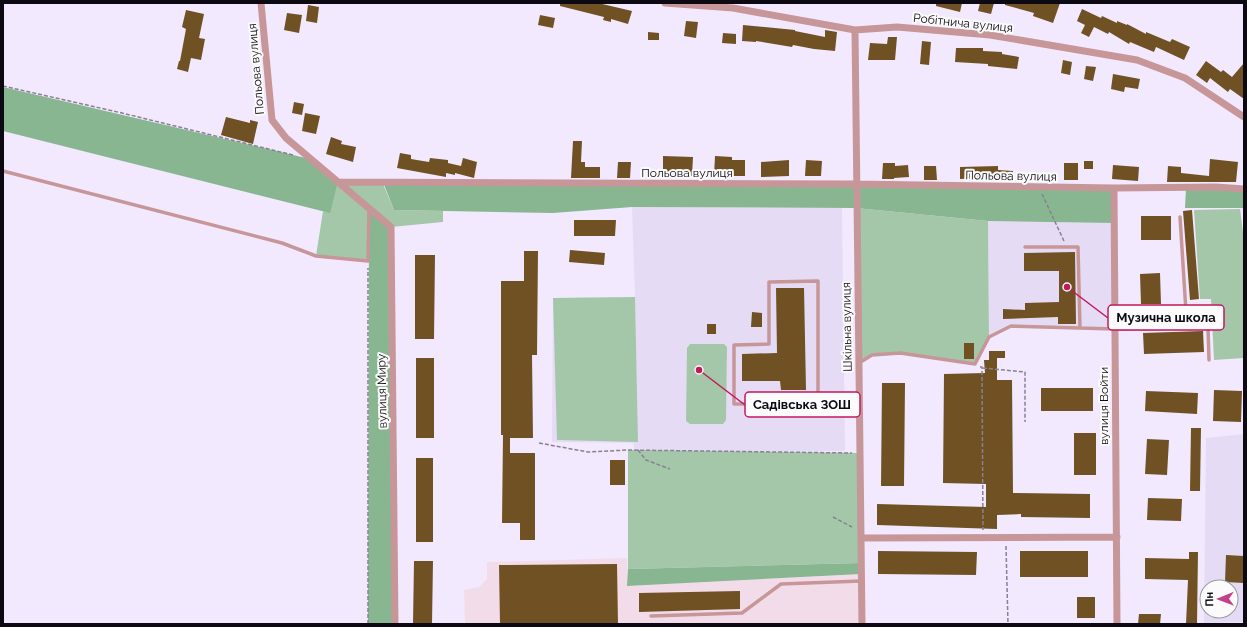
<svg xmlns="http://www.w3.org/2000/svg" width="1247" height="627" viewBox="0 0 1247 627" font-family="Raleway,sans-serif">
<rect width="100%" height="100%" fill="#f2e9ff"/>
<path fill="#e6dbf5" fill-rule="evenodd" d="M632,207L842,208L845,451L635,452L633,443L552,442L553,298L635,297Z
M988,221L1114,223L1115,329L1011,326L989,337Z
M1244,434V622L1204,623L1206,438ZM1207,587H1231V611H1207Z"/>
<path fill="#f3dcea" d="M627,558L628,586L861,574L862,624H465L464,590L479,587L487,579V562Z"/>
<path fill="#a4c7a9" d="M338,182L383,184L394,210L443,211V222L391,227L368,261L316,256L323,211L329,212Z
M856,208L988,221L989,337L975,364L900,353L872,355L859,363Z
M1240,209L1244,240V358L1214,360L1211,299H1200L1194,210Z
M635,297L638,442L557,440L553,298Z
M690,344H724L727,347L726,420L723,424H690L686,421L687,348Z
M628,450L860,453L861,563L628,569Z"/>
<path fill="#88b690" d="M3,87L310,159L338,182L330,213L3,131Z
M383,182L1114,188V223L988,221L856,208L632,207L553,213L394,210Z
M1186,188L1244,189V208H1185Z
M369,208L391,227L395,624H368Z
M861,563V574L627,586L628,569Z"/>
<path fill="#6f5124" d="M560,3H598L632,11L628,24L611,19V22L603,20L604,17L560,6Z
M936,3H962L960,12L936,6Z
M980,3H994L991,14L978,11Z
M1005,3H1060L1053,23L1033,16L1034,13L1005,5Z
M308,5L319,7L317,23L306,21Z
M1082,9L1101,18L1102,16L1117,23V21L1127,25V24L1146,34V32L1170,42L1172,39L1190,47L1184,60L1156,47L1154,52L1130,42L1129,44L1109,32L1108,34L1094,27L1089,37L1081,33L1085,25L1077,21Z
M186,10L204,14L199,38L205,39L201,60L191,58L188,72L177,69L179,61H180L186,29L182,27Z
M287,13L302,15L299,33L284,30Z
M540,15L555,18L553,28L538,25Z
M686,21L698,22L696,38L684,36Z
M743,25L795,30V31L825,37V30L837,32L835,51L814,49L793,45L792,47L756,41V42L742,41Z
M648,32L659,33V40H648Z
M723,33L736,34V44L722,43Z
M888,37H897L895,60H868L870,43L887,44Z
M922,41L931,42L929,65L920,64Z
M956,48H983V51L1002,52V54L1019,57L1017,69L988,66V64L955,62Z
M1063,60L1072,62L1070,75L1061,73Z
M1206,61L1221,72L1223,70L1232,77L1244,63V99L1230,89L1228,92L1210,78L1207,83L1196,75Z
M1086,66L1096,67L1093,81L1084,79Z
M1113,74L1140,79L1138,89L1125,87L1124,92L1111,89Z
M294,102L304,104L302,115L292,113Z
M305,113L320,116L316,134L302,131Z
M226,117L250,123V120L258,122L253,144L221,135Z
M331,137L342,141L341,144L356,147L353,162L326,154Z
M573,141H582L581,162H585V167H600V178H571Z
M400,153L411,155V159L429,162L430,158L448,160V163L461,166L463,158L477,162L474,178L455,173V175L446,173V177L397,168Z
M663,156L693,157L692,176L663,177Z
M715,156L732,157V160H745V176H714Z
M1210,159L1238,162L1236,182H1167L1168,166L1181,167V173L1209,176Z
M789,160V176L761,177V162Z
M806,160L822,161L821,176H805Z
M1084,161H1093V169H1084Z
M618,162H631L630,178H617Z
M883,163H895V166L908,165L909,177L894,178V179H882Z
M1064,163H1078V180H1064Z
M1113,165L1139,167L1138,181L1112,179Z
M924,166H936L937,180H924Z
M998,166V170L1013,171V181H1003V180H984L983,178L960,179V167Z
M1192,210L1199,299L1190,300L1183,211Z
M1141,216H1171V240H1141Z
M574,220H616L615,236H574Z
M570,250L605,253L604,265L569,262Z
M524,251H538L537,355H532L533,438H510V453H535V540H520V523H502L503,435H501V281H524Z
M1075,252L1076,324H1058V317L1003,319V309L1025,310V303L1059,302V271H1024V253Z
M415,255H435L434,339H415Z
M1160,273L1161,304H1141L1140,274Z
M776,288H804L806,390H781L780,381H742V354L777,353Z
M752,312L762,313V327H751Z
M707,324H716V334H707Z
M1203,331L1204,352L1144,354L1143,333Z
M964,343H974V359H964Z
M989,351H1005V358H997V380H1012L1013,493L1090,494V518L1021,517V514L997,515V529L877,525V504L986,507V484L943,483L944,374L985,373L984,360H989Z
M416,358H434V438H416Z
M882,383H905L904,486H881Z
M1041,388H1093V411H1041Z
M1214,390L1242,391L1241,422L1213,421Z
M1146,391L1198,393L1197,414L1145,411Z
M1191,428H1201L1200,491H1190Z
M1074,433H1096V475H1074Z
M1147,439L1169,440L1167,475L1145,474Z
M416,458H433V542H416Z
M610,460H625V485H610Z
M1148,498L1182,499L1181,521L1147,520Z
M878,551L977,552L976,575L878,574Z
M1020,551H1088V577H1020Z
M1189,552H1198L1197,624H1186L1188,580L1145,579V558L1189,559Z
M1226,555L1244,556V583L1225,582Z
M414,561H433L432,624H413Z
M617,564L618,624H500L499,565Z
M740,591V609L639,612V593Z
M1077,597H1095V618H1077Z
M1139,614H1161L1160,624H1138Z"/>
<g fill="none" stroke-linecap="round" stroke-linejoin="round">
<path stroke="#878191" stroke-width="1.5" stroke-dasharray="4 2" stroke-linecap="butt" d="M3,86L122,113L293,155
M1042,194L1064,241
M980,367H982L983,530
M983,368L1025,372V422
M539,443L588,452L628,450L852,453
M638,450L646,460L670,469
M833,517L852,527
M1006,546L1008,624
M368,624V268"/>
<path stroke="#c79699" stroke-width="3.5" d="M3,171L282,243L316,256L368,261L369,210
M1180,217L1187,328
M1025,247H1078L1080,328
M859,363L872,355L900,353L975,364L989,337L1011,326L1115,329L1208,328L1209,360
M818,404V281L769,282V344L734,345V404H859
M651,616L742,613L781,584L861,581"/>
<path stroke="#c79699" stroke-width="7" d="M261,3L272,120L286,138L338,182L856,184L1114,188L1216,187L1244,189
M665,3L733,8L855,30L897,27L990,35L1137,60L1185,78L1244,117
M855,30L862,624
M338,182L391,227L395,624
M1114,188L1117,624
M861,538L1117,537"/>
</g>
<g text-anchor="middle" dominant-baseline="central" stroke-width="4" stroke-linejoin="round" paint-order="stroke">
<g font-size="12" fill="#0d0912" stroke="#fbfbfb">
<text transform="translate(963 23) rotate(6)">Робітнича вулиця</text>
<text transform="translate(256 69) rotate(-95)">Польова вулиця</text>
<text x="687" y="173">Польова вулиця</text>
<text transform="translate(1011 176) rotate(1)">Польова вулиця</text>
<text transform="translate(847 327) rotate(-91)">Шкільна вулиця</text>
<text transform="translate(382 391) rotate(-91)">вулиця Миру</text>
<text transform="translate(1104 406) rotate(-90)">вулиця Войти</text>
</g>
</g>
<path fill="none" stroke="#c2185b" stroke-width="1.5" d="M1067 287L1108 318M699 370L745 405"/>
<g fill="#c2185b" stroke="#fbfbfb" stroke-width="1.5">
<circle cx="1067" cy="287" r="4"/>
<circle cx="699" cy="370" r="4"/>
</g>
<g fill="#fbfbfb" stroke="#c2185b" stroke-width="1.5">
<rect x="1108" y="305" width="116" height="25" rx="4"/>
<rect x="745" y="392" width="115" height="25" rx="4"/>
</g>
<g font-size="13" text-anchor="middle" font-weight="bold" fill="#0d0912">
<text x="1166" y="322">Музична школа</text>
<text x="802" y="409">Садівська ЗОШ</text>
</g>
<rect width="1247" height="627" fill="none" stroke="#0d0912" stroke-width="8"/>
<g transform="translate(1219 599) rotate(269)"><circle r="19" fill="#fbfbfb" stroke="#9c9a9e"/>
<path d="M0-3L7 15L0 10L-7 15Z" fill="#c3418a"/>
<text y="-6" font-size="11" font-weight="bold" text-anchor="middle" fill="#0d0912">Пн</text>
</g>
</svg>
